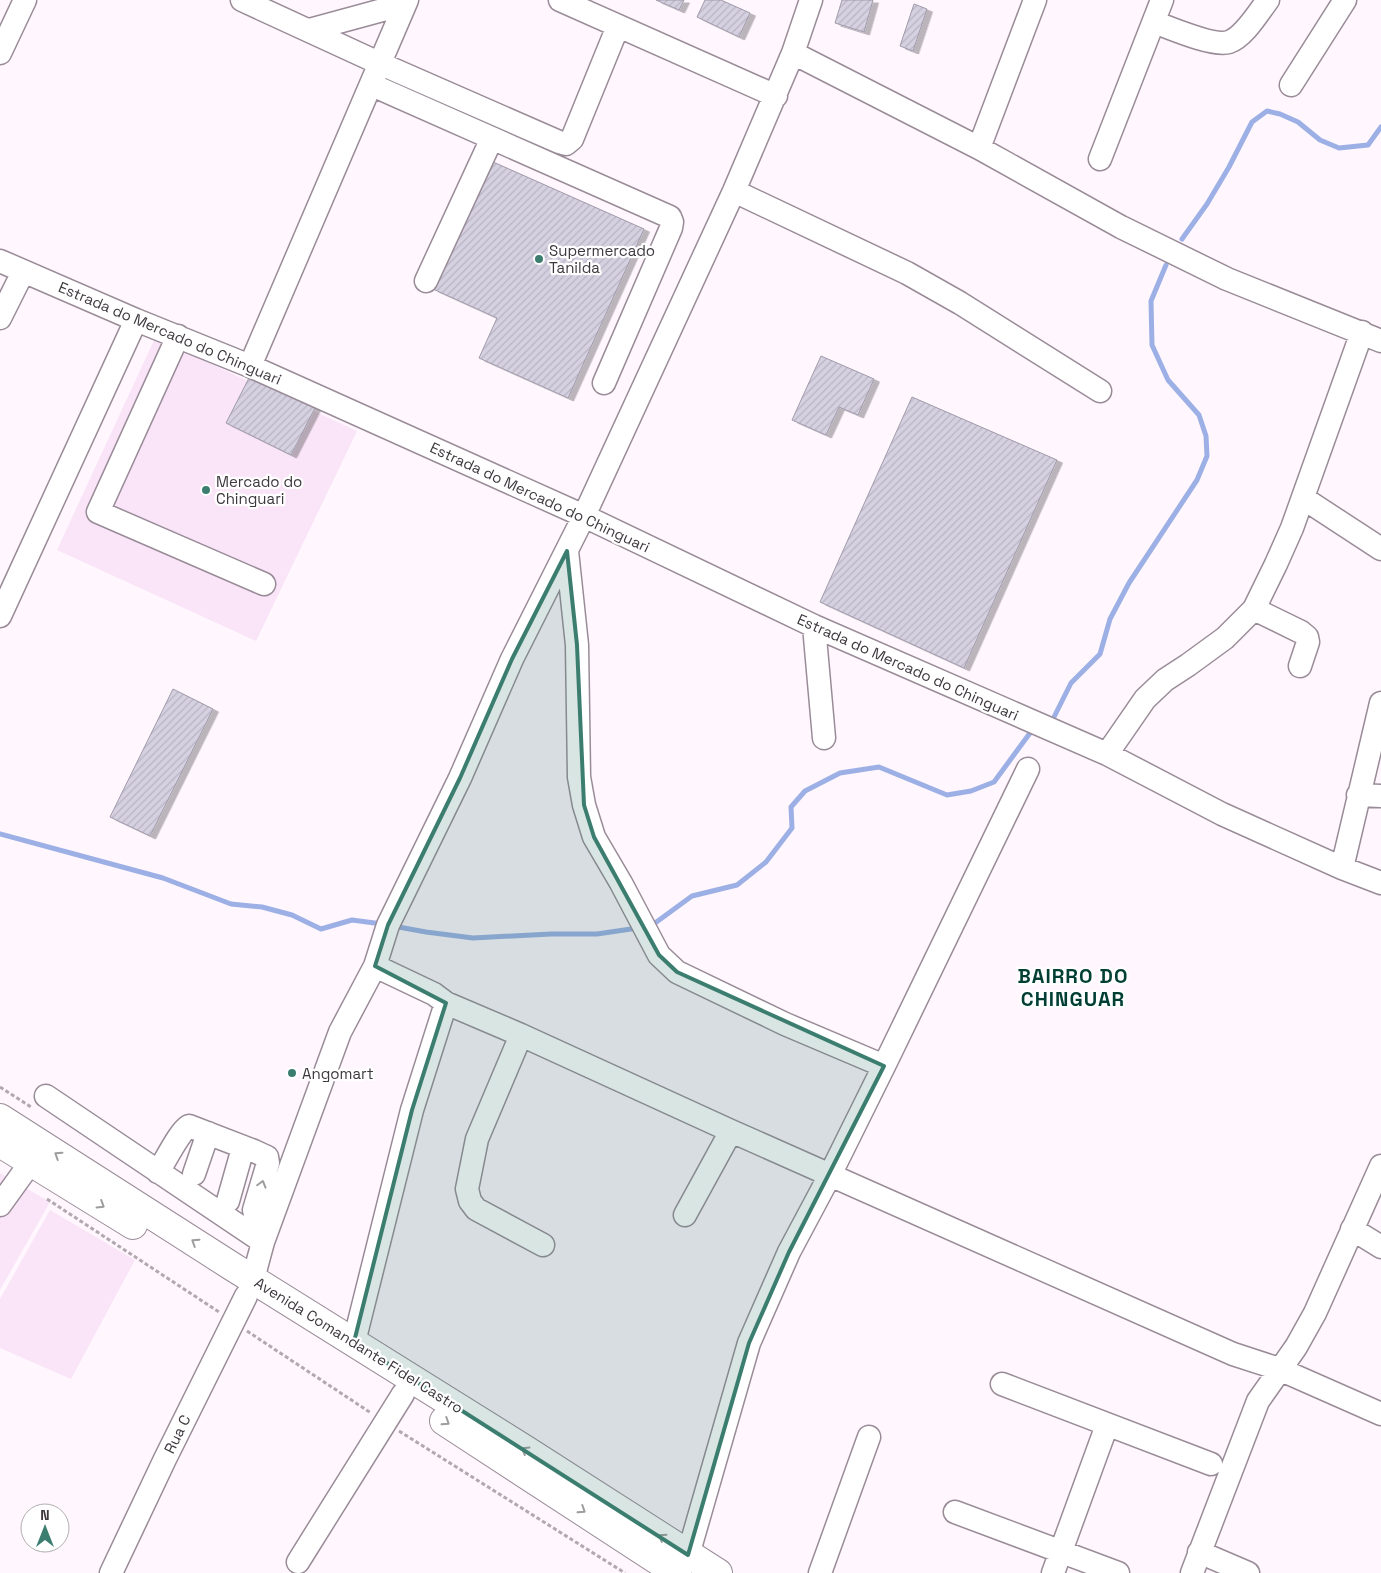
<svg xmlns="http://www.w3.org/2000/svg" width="1381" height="1573" viewBox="0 0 1381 1573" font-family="'Space Grotesk',sans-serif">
<defs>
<pattern id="building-hatch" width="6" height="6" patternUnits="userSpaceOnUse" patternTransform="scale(1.25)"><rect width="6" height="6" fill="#d6d1e1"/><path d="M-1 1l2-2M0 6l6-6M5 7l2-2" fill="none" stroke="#b9b4c2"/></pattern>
<filter id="shadow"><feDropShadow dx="5.5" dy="3" stdDeviation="0" flood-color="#0004"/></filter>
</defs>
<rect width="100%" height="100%" fill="#fff6fe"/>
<path fill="#f9e5f7" d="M155,338L357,431L256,641L57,550Z
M0,1173L50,1202L0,1290Z
M50,1210L135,1260L71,1379L0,1348V1299Z"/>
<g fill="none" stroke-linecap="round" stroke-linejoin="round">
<path stroke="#9cb0e5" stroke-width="5" d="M1182,239L1207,204L1229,167L1252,122L1267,111L1280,114L1298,122L1320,140L1339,148L1368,145L1381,127
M1050,722L1052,721L1071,683L1100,654L1110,619L1129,583L1197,480L1207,456L1206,436L1199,415L1168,380L1152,345L1151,301L1166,265
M0,834L163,878L231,904L262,907L292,915L321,929L352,920L382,924
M393,926L426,932L473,938L551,934H597L638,928
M651,926L692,896L737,885L766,862L792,828L791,807L805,791L840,773L879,767L947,795L971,791L994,782L1030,733L1036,729"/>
</g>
<path fill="url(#building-hatch)" stroke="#9f9baa" filter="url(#shadow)" d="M656,0H684L679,10Z
M705,0H721L750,13L739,37L697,17Z
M842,0H873L864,32L835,23Z
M914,4L927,9L913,51L900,46Z
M491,161L644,229L568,398L479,358L497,318L433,289Z
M821,356L874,379L858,415L839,407L826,435L792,420Z
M250,376L315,408L291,455L226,423Z
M912,397L1057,460L964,668L820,602Z
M173,689L213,709L150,836L110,817Z"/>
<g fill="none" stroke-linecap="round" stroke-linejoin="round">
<g stroke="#998c98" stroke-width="25">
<path id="minor" d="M242,0L381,64L559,142L566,144L572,139L618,26
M560,0L776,96
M1154,22C1170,28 1214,47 1229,42C1244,37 1258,13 1268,0
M309,30L405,4
M0,53L25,0
M793,53L979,148L1121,227L1227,279L1381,341
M372,85L670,217L672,222L671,228L604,383
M1291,85L1345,0
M979,148L1035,0
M1100,159L1162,0
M734,191L907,273L960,303L1100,391
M0,261L136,320L250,366L584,516L814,626L1107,754L1222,814L1342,868L1381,883
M426,281L492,138
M0,318L23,272
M178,336L98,512L264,584
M250,366L407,0
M1303,498L1381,549
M567,551L577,645L579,777L584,805L594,837L621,883L659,955L677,972L785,1024L884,1066
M1254,609L1301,632L1307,637L1308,642L1300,666
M0,616L136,320
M814,626L824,738
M1107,754L1145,699L1165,680L1188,665L1225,638L1254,609L1276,564L1292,528L1362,332
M1358,795L1381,796
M1342,868L1381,703
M375,966L434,994L446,1003L521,1035L731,1131L1233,1354L1279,1369L1381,1414
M521,1035L477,1139L467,1189L470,1201L476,1209L543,1245
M46,1096L263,1242
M158,1172C166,1160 179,1132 189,1126L254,1151L267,1157L268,1163L254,1210L255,1214L269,1223
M194,1174L208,1133
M228,1201L243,1148
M0,1205L31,1162
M685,1215L731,1131
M1352,1229L1381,1247
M253,1279L263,1242L340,1032L375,966L388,925L460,778L512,659L584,516L734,191L793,53L811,0
M354,1342L412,1110L446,1003
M1002,1384L1211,1464
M955,1512L1118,1573
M1199,1552L1248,1573
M688,1555L749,1343L789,1252L830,1175L884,1066L1028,769
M298,1562L403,1394
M111,1573L165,1459L246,1296
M820,1573L869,1437
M1053,1573L1107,1425
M1192,1573L1258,1401L1296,1347L1315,1313L1381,1166"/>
</g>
<g stroke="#998c98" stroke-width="30">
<path id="highway" d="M0,1118L233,1267L526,1450L718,1573
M0,1143L133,1225
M444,1421L677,1573"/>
</g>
<path stroke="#b0a9b0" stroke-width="3" stroke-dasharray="4 2.5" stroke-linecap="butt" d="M0,1087L31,1107
M47,1199L219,1312
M247,1331L371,1413
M399,1431L625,1573"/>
<use href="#minor" stroke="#fff" stroke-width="22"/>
<use href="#highway" stroke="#fff" stroke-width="28"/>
</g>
<defs><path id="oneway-chevron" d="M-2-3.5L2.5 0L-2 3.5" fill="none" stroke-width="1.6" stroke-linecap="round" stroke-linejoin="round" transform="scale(1.25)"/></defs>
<g stroke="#9e9c9e">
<use href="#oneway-chevron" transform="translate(58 1155) rotate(-147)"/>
<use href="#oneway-chevron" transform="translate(262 1184) rotate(-74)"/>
<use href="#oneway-chevron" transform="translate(101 1205) rotate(32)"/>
<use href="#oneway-chevron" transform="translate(195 1242) rotate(-147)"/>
<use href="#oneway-chevron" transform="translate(446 1422) rotate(33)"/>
<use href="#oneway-chevron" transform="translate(525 1450) rotate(-148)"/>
<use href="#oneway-chevron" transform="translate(582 1510) rotate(33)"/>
<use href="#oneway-chevron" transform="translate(662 1537) rotate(-147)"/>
</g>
<path fill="#3b7e70" fill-opacity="0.2" stroke="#3b7e70" stroke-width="4" stroke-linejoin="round" d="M567,551L577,645L584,805L594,837L659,955L677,972L884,1066L789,1252L749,1343L688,1555L354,1342L412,1110L446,1003L375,966L388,925L460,778L512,659Z"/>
<g fill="#3b7e70" stroke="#fff" stroke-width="2">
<circle cx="539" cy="259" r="5"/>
<circle cx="206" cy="490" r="5"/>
<circle cx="292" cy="1073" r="5"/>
</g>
<g text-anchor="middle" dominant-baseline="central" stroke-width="4.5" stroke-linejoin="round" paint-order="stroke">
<g font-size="15" fill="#3d383d" stroke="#fff" text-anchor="start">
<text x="549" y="250">Supermercado<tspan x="549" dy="17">Tanilda</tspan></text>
<text x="216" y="481">Mercado do<tspan x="216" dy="17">Chinguari</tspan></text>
<text x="302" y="1073">Angomart</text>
</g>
<g font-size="15" fill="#3d383d" stroke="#fff">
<text transform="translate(170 333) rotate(23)">Estrada do Mercado do Chinguari</text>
<text transform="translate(540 497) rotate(25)">Estrada do Mercado do Chinguari</text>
<text transform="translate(908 667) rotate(24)">Estrada do Mercado do Chinguari</text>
<text transform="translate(359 1345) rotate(32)">Avenida Comandante Fidel Castro</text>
<text transform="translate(177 1434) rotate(-64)">Rua C</text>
</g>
<g font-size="20" font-weight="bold" letter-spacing="1" fill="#013f35" stroke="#fff">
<text x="1073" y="976">BAIRRO DO<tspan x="1073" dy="23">CHINGUAR</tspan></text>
</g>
</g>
<g transform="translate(45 1528)"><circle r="24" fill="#ffffff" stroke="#b1afb1"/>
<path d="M0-4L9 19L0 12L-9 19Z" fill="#3b7e70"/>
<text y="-8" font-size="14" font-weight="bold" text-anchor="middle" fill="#3d383d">N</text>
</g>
</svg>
